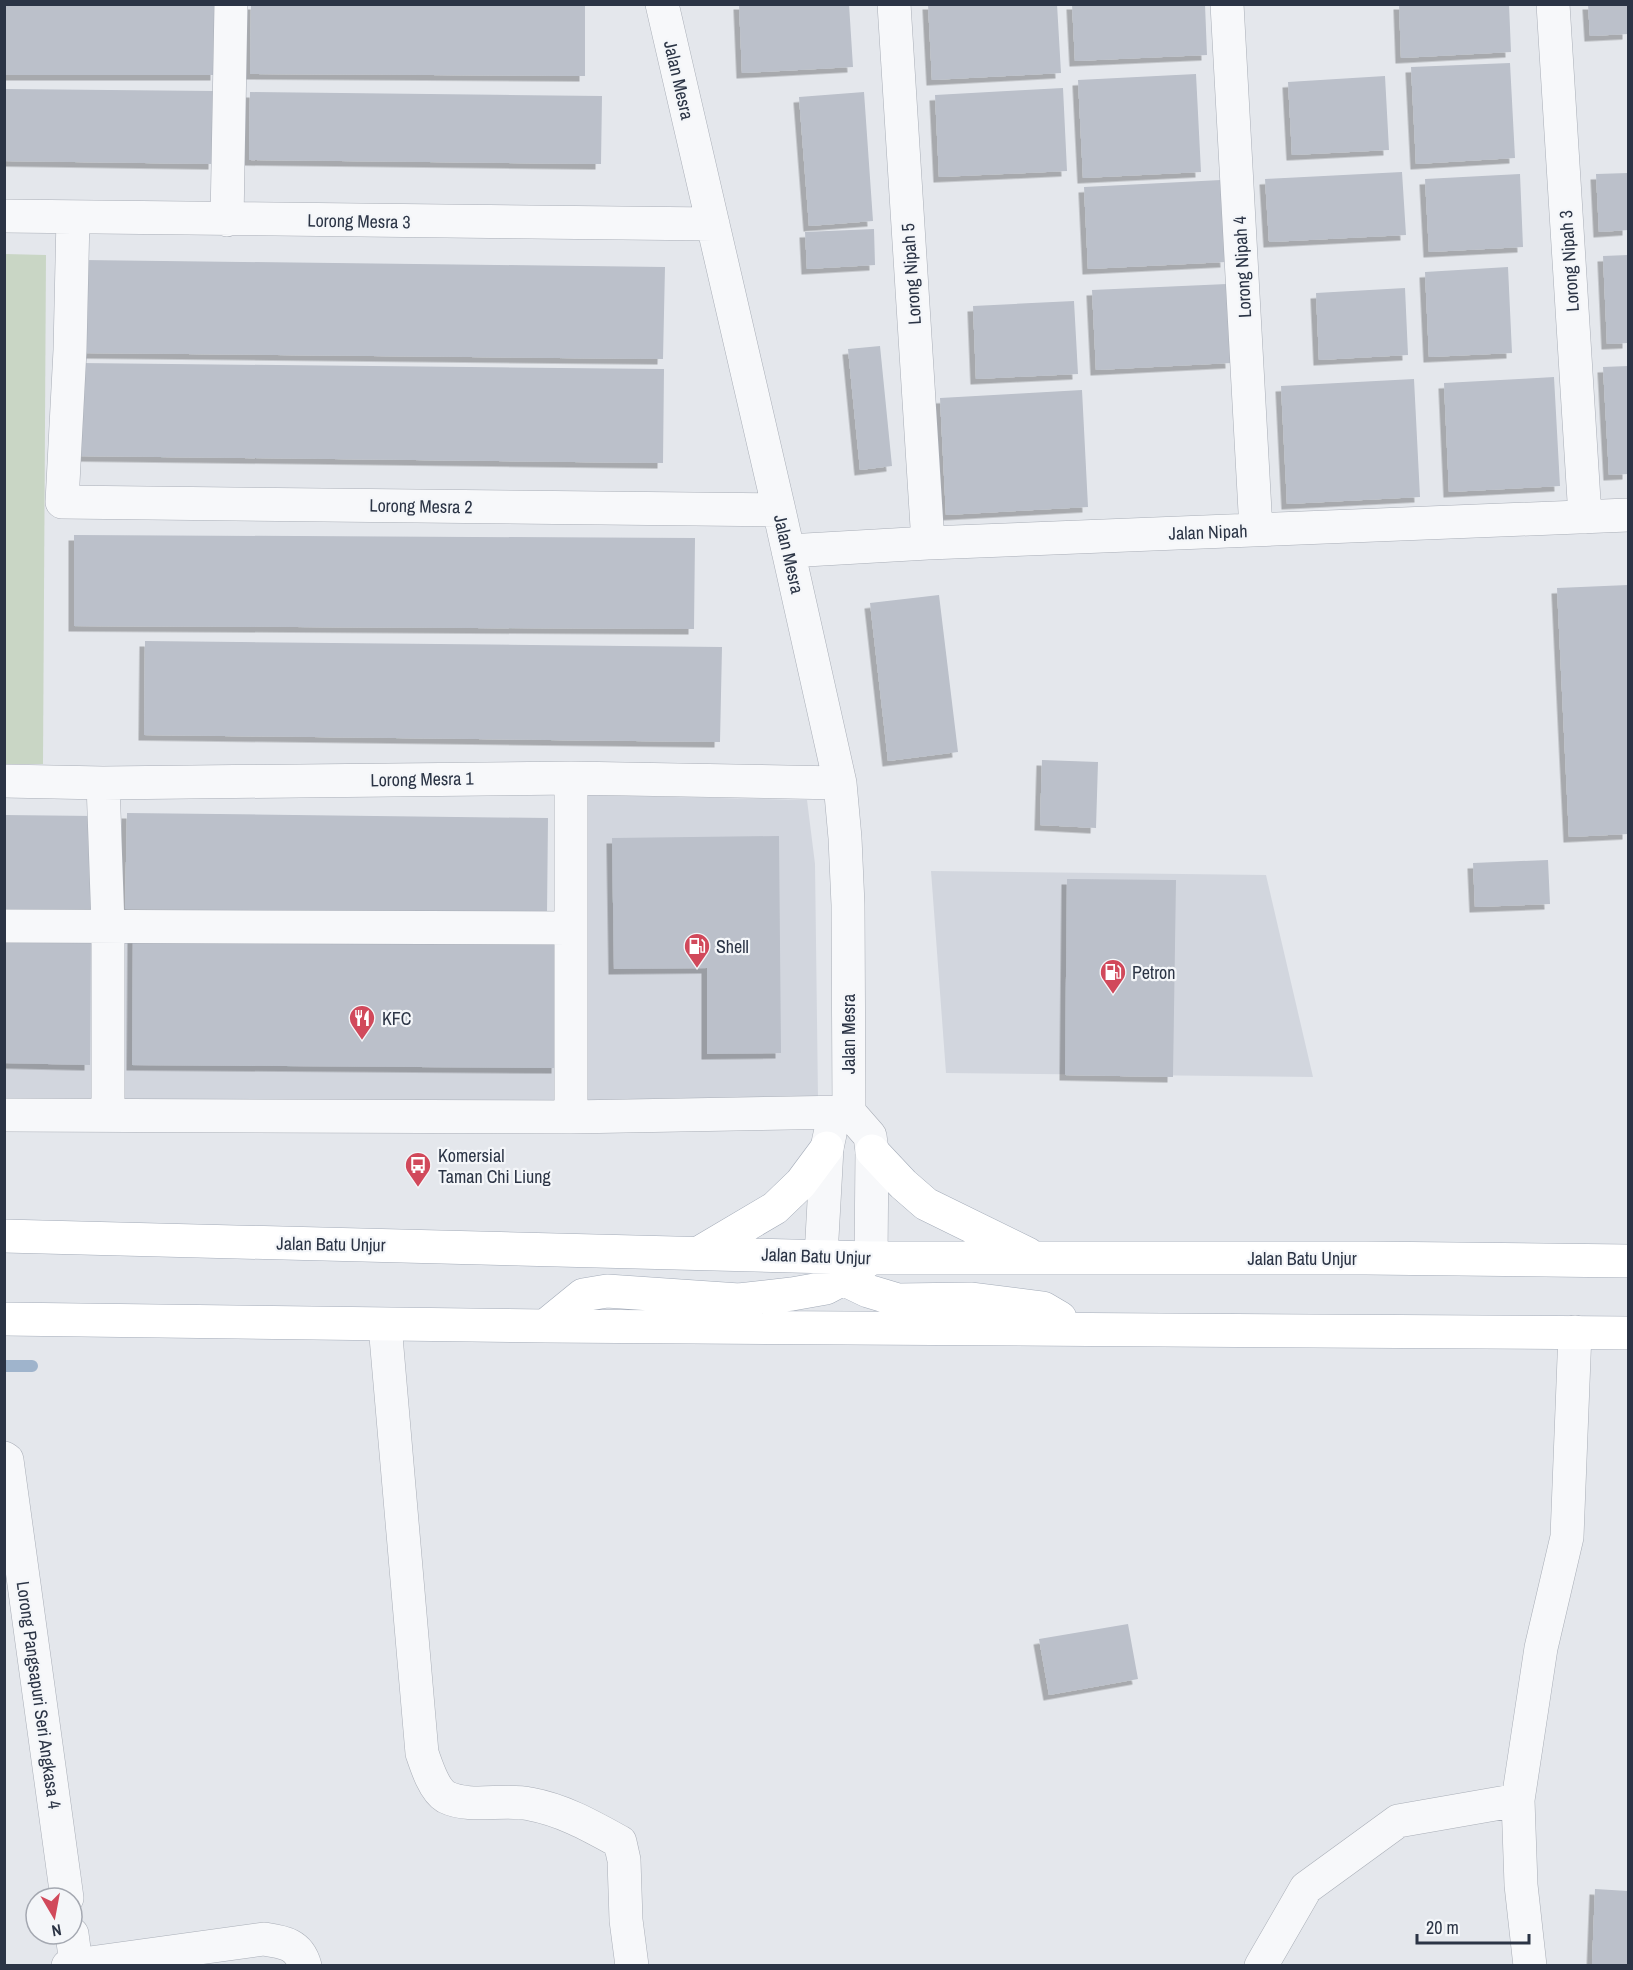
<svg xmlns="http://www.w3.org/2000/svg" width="1633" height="1970" viewBox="0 0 1633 1970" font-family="'Archivo Narrow',sans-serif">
<defs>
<filter id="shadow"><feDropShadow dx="-5.5" dy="5.5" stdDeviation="0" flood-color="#0004"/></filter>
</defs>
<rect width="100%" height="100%" fill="#e4e7ec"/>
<path fill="#d2d6de" d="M581,795L807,800L815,864L818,1098L555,1103L5,1099V934L580,940Z
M931,871L1266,875L1313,1077L946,1073Z"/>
<path fill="#c9d6c5" d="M5,254L46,255L43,764H5Z"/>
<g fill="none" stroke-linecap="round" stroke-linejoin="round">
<path stroke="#9fb4cc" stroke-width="12" d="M4,1366H32"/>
</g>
<path fill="#bbc0ca" filter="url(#shadow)" d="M4,4L216,5V75H4Z
M251,4H585V76L250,74Z
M739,4H849L853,67L742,73Z
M928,4H1057L1061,73L932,80Z
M1072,4H1205L1207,55L1075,61Z
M1399,4H1509L1511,52L1401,58Z
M1588,4H1628V34L1590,36Z
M1510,63L1515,158L1416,164L1411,67Z
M1196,74L1201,172L1083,178L1078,80Z
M1385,76L1389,150L1292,155L1288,82Z
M1063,88L1067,171L939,177L935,95Z
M5,89L215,91L214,164L5,161Z
M250,92L602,96L601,164L249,160Z
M864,92L873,221L809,226L799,97Z
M1402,172L1406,235L1269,242L1265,179Z
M1628,173V230L1599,232L1596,174Z
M1520,174L1523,247L1429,252L1425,179Z
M1221,180L1226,262L1088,269L1084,187Z
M874,229L875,265L807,269L805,232Z
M1628,255V343L1607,344L1603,256Z
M83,260L665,267L663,359L83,353Z
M1508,267L1512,353L1429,357L1425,272Z
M1227,284L1231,363L1096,370L1092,290Z
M1405,288L1408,355L1319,360L1316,293Z
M1074,301L1078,374L976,379L973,306Z
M880,346L892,466L860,470L848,349Z
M80,363L664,369L663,463L78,456Z
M1628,366V474L1609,475L1603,367Z
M1554,377L1560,486L1449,492L1444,383Z
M1414,379L1420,497L1287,504L1281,386Z
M1082,390L1088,507L946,515L940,398Z
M74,535L695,538L694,629L74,626Z
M1628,585V834L1569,837L1557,588Z
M939,595L958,752L888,761L870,603Z
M145,641L722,647L720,742L144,735Z
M1042,760L1098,762L1096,828L1040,825Z
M127,813L548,818L547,914L125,909Z
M4,815L95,816L93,910L4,909Z
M779,836L781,1053L707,1054V968L614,969L612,838Z
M1548,860L1550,904L1475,907L1473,863Z
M1067,879L1176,880L1173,1077L1065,1075Z
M4,933H91L90,1065L4,1063Z
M133,933L559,936L557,1068L132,1065Z
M1128,1624L1138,1679L1049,1695L1039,1639Z
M1595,1889L1628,1891V1965H1592Z"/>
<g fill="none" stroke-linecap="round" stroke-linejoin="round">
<g stroke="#a9aeb7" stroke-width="34">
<path id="minor" d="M662,4L779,510L840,783L845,838L848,905L849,1112
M894,4L928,543
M1227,4L1256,530
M1553,4L1585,517
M4,216L713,224
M73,217L70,350L62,502L779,510
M227,220L231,4
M788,551L928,543L1628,515
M4,781L103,783L571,778L840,783
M103,783L108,926V1115
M4,926L571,928
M849,1112L870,1136L872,1151L871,1258
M4,1115L571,1117L849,1112
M571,1117V778
M821,1256L827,1148L830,1134
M385,1325L422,1753C426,1765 434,1790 446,1797C471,1809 503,1798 530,1804C563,1810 591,1826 620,1842L624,1860L626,1920L632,1966
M4,1458L7,1460L67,1898
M72,1934L76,1964
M68,1966L264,1939C284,1942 299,1944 305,1966
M1261,1966L1306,1888L1398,1821L1518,1800
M1530,1966L1521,1885L1518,1800L1541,1648L1567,1537L1575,1332"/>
</g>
<g stroke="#a3abb8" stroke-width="34">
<path id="major" d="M872,1151L903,1184L926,1204L1028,1254
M4,1236L871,1258H1366L1628,1261
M699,1253L775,1208L801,1183L827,1148
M831,1266L843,1279L868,1291L898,1300L972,1299L1043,1308L1060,1318
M4,1319L545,1326L1628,1333
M545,1326L583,1295L607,1291L739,1300L792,1294L826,1288L843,1279L871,1258"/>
</g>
<use href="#minor" stroke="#f7f8fa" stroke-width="33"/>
<use href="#major" stroke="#fff" stroke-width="33"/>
</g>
<defs>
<g id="fuel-pin" transform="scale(1.35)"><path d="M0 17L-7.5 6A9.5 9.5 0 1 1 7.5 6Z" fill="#d1495b" stroke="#f4f6f9"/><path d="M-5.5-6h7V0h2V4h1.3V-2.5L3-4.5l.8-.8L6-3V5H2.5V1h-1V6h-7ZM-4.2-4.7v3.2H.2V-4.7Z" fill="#fff"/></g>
<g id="restaurant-pin" transform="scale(1.35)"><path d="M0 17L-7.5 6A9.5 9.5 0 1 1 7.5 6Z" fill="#d1495b" stroke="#f4f6f9"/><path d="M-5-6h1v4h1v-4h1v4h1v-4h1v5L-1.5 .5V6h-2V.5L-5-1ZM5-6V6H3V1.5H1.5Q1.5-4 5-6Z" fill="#fff"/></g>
<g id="bus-pin" transform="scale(1.35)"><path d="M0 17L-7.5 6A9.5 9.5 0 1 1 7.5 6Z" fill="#d1495b" stroke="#f4f6f9"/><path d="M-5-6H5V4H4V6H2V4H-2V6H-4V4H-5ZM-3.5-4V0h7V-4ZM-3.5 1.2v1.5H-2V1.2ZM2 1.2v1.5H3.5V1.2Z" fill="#fff"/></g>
</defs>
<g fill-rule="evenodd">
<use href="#fuel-pin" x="697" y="946"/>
<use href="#fuel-pin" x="1113" y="972"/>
<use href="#restaurant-pin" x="362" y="1018"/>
<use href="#bus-pin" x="418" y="1165"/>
</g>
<g text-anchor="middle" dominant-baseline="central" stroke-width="4.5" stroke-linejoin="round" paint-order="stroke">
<g font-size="18" fill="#2b3445" stroke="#f4f6f9">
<text transform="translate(679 80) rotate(77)">Jalan Mesra</text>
<text transform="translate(359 221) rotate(1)">Lorong Mesra 3</text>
<text transform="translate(1569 261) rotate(-94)">Lorong Nipah 3</text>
<text transform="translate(1242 267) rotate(-93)">Lorong Nipah 4</text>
<text transform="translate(911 274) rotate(-94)">Lorong Nipah 5</text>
<text transform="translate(421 506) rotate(1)">Lorong Mesra 2</text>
<text transform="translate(1208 532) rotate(-2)">Jalan Nipah</text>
<text transform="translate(789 554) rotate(77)">Jalan Mesra</text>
<text transform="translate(422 779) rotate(-1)">Lorong Mesra 1</text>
<text transform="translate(848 1034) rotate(-90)">Jalan Mesra</text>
<text transform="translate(331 1244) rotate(1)">Jalan Batu Unjur</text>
<text transform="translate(816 1256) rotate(2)">Jalan Batu Unjur</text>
<text x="1302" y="1258">Jalan Batu Unjur</text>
<text transform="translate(39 1695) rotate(82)">Lorong Pangsapuri Seri Angkasa 4</text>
</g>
<g font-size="18" fill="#2b3445" stroke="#f4f6f9" text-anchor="start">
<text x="716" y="946">Shell</text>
<text x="1132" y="972">Petron</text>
<text x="382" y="1018">KFC</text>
<text x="438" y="1155">Komersial<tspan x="438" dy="21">Taman Chi Liung</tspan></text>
</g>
</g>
<rect width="1633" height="1970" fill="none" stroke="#2b3445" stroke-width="12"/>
<g transform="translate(54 1916) rotate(170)"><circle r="28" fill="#f4f6f9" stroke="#a4a8b1" stroke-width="1.5"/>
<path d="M0-4.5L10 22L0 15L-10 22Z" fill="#d1495b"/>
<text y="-9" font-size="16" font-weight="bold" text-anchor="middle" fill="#2b3445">N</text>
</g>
<path d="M1417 1934v9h112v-9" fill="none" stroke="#2b3445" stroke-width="3"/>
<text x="1426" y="1934" font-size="18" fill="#2b3445" stroke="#f4f6f9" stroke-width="4.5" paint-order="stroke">20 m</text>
</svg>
